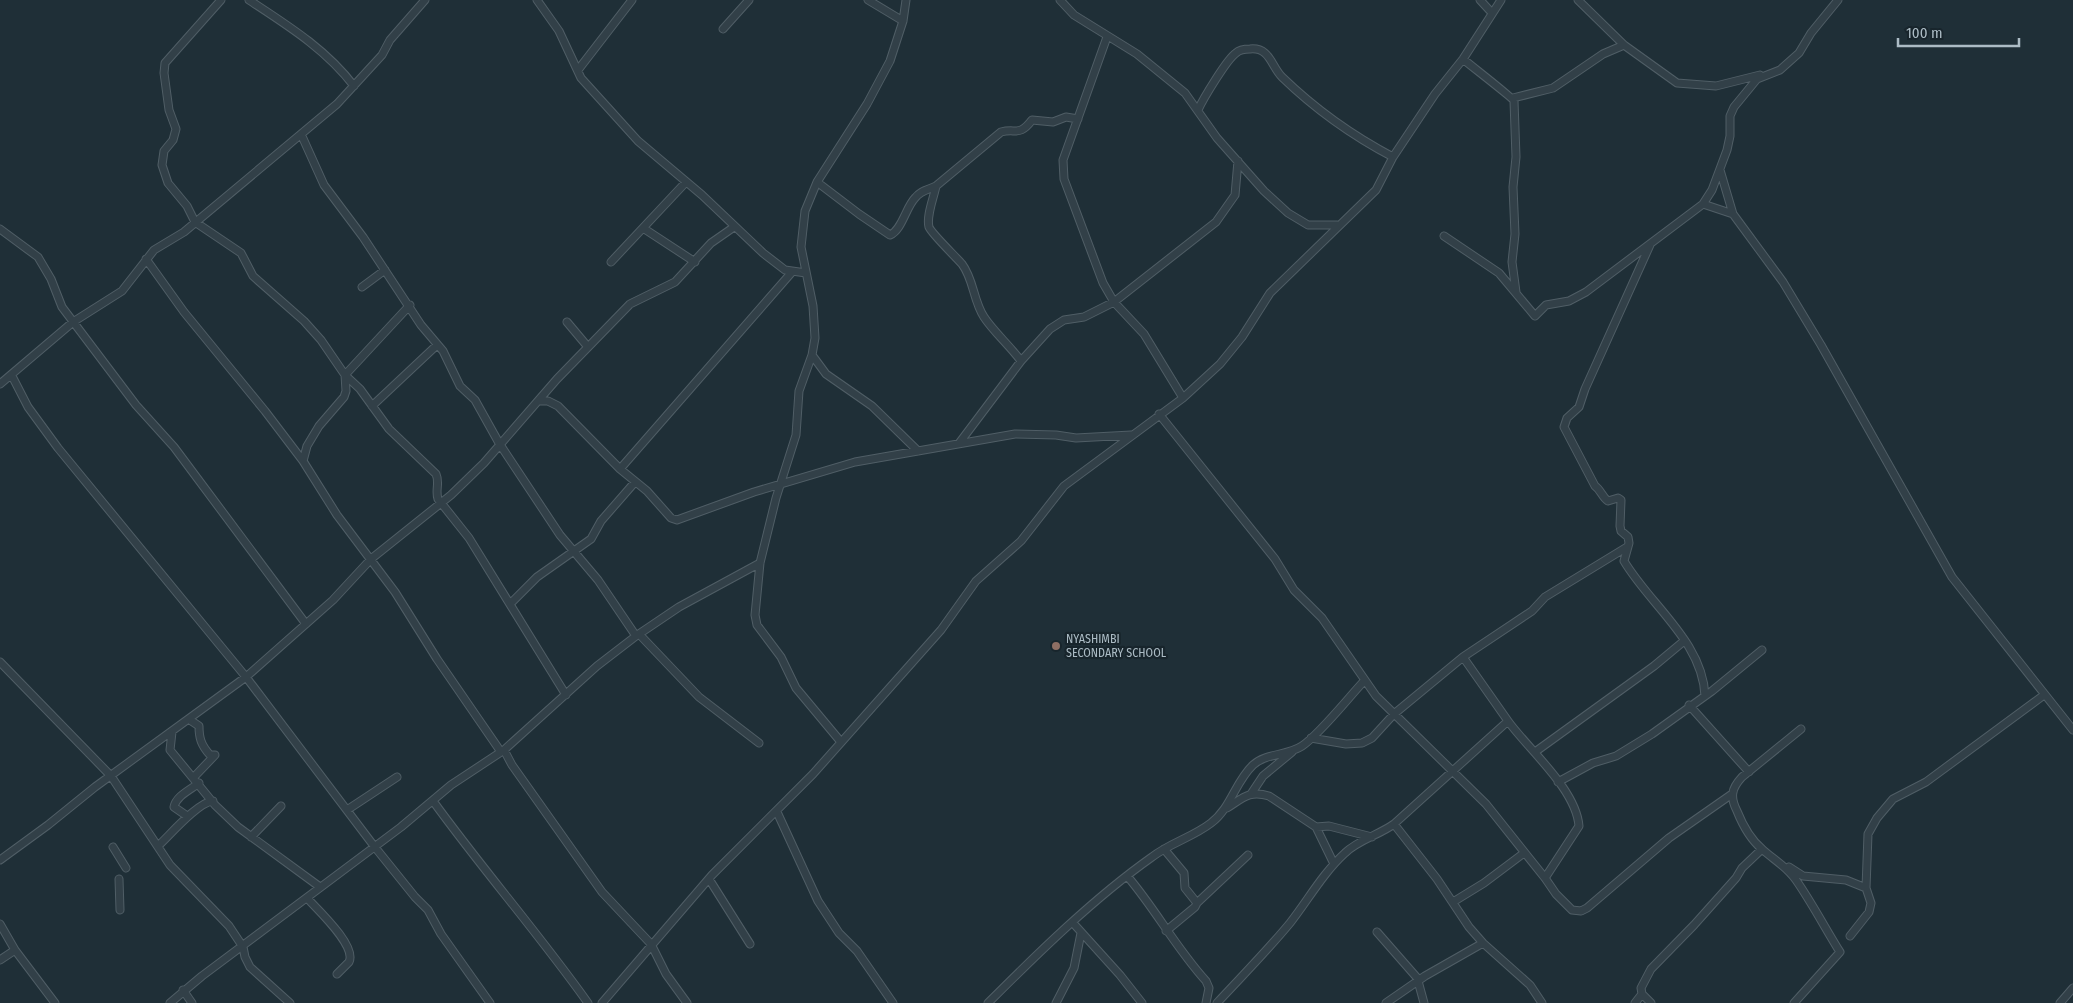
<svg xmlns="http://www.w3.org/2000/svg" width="2073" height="1003" viewBox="0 0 2073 1003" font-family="'Fira Sans Condensed',sans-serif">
<rect width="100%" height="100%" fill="#1f2f37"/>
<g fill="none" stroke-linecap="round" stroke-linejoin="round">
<g stroke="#505e66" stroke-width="9">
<path id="minor" d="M221,0L165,63L164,73L169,110L176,129L173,140L164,151L162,165L168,183L187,206L195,222L241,253L253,276L304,321L321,340L345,375L360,389L389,429L436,474C440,483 435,490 438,499L469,538L566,695
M249,0C287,25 326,49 354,86
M537,0L559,31L581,78L638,141L702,195L763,253L785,270L806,273
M868,0L903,21
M1060,0L1074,15L1137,54L1185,93L1217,138L1264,191L1288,213L1308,225H1337
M1480,0L1492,13
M1578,0L1624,45L1677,83L1716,86L1760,75
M723,29L749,0
M1107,37L1063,160L1064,179L1103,283L1114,302L1144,334L1183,398
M1463,59C1470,65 1513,98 1514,101L1516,157L1513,187L1515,234L1512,262L1516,292
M578,70L632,0
M1513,98L1553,88L1603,54L1624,45
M1198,110C1203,99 1227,59 1236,53C1239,50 1246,49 1250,49C1270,47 1271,66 1282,77C1315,109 1353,136 1393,157
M301,134L324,185L363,237L421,325L443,351L460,386L475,400L499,443L560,535L598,580L636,636
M1720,170L1733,214L1783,282L1821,345L1952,577L2073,730
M817,182L859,214L890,235C902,230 906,207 915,198C921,190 928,190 936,186L1001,132C1016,128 1019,137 1032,120L1053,122L1066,117L1078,119
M936,186C934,197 926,216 929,227C931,233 955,256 962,264C974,280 973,300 984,317C993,331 1010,346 1021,361
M1703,204L1733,214
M643,228L695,262
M0,229L38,257L51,279L62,307L136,405L174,447L306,624
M1444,236L1499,273L1535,316L1546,305L1569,301L1586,292L1703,204L1712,190L1727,150L1730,136V116L1734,107L1757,79L1780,70L1799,53L1811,33L1838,0
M1650,245L1585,389L1579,407L1567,418L1564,427L1595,486C1601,490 1602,497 1608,501L1618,498L1621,500L1620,526L1621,531L1628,537L1629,543L1624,561C1650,605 1703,642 1705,696
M146,259L184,312L265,411L303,461L337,515L395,592L437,659L501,752
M611,262L686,182
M362,287L385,270
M567,322L588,347
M812,355L826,374L872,406L918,451
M12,376L28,407L58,448L246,677L374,846L415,897L428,910L441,934L490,1003
M0,384L73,322L122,291L154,250L184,232L337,104L382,55L390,40L425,0
M538,401H548L558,406L620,469L647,491L671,518L677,520L754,492L855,462L1015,434L1056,435L1076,438L1131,435
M372,406L437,345
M1159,414L1275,559L1294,590L1322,618L1376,696L1486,804L1545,878L1556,894L1572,910L1581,911L1587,908L1669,838L1732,794
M960,442L1021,361L1050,329L1064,320L1084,317L1114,302L1216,222L1235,195L1238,161
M303,461L307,446L319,426L344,397L346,391L345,375L410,305
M620,469L792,272
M511,603L537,577L591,539L601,521L635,482
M639,634L699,697L759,743
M0,662L111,776L170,865L229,926L243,947L245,957L250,967L290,1003
M1689,705L1749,772
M190,720L199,726C199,738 201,745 210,755H215L194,777
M1508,721C1528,749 1576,789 1579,826L1545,878
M172,732L170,750L215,805L238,827L320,887
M1311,738L1346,744L1362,743L1372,738L1394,714L1463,657L1532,611L1545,597L1627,547
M841,742L796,688L781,657L757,625L755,615L760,563L776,498L796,435L799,391L812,355L815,338L813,306L801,247L805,211L817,182L867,104L890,61L903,21L906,0
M504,750L512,765L602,892L651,944L666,974L687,1003
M1535,752L1654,666L1684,641
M1558,782L1593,763L1616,756L1652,734L1712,691L1762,650
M1251,794L1263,776L1292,752
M433,801C483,870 539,934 588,1003
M1227,808C1243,798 1249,790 1269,796L1316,827L1329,826L1372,837
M347,810L397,777
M777,812L818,901L839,933L857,951L893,1003
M187,816L174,807C176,796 190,790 199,783
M1394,824L1508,721L1463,657
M1316,827L1334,864
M251,837L281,806
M158,846C170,835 198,802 213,801
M113,847L126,868
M1164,849L1184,873L1185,888L1197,903L1195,907L1166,931
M0,860L48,825L95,787L246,677L333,600L371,559L451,495L484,463L557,379L630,304L675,282L711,243L734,227
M1789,867L1803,876L1846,880L1866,888
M1128,877C1156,910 1176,948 1206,981L1209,988L1206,1003
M119,879L120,910
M709,879L750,944
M307,898C318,910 357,946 349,962L337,974
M1453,902L1484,883L1524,853
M1197,903L1248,855
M1073,923L1120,975L1142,1003
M0,924L15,950L55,1003
M1377,932L1419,980
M1850,936L1869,912L1871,903L1866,888L1868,834L1877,818L1893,799L1926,782L2044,695
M0,960L15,950
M1418,981L1424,1003
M183,990L192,1003
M170,1003L202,976L401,827L451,785L504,750L597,666L636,636L679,607L760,563
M602,1003L712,875L813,774L941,630L976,581L1021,541L1064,486L1183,398L1220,364L1242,337L1270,293L1376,190L1393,157L1435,94L1463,59L1501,0
M988,1003C1038,953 1094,898 1152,857C1170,843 1193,837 1211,823C1231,808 1235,782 1253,765C1266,753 1287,756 1302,746C1320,734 1348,698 1365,680
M1056,1003L1074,968L1081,933
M1217,1003C1242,976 1267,951 1290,923C1308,900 1323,873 1345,853C1358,840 1379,835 1394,824L1437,879L1469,927L1483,943L1530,985L1542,1003
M1386,1003L1425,976L1483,943
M1635,1003L1642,994
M1651,1003L1642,994L1641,988L1651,969L1694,925L1736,878L1742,868L1762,849
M1794,1003L1840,952C1825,928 1812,903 1796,880C1786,866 1774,860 1762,849C1750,839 1743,826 1737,811C1730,797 1731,789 1742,777L1801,729
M2060,1003L2073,988"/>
</g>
<use href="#minor" stroke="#324048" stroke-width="7"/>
</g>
<circle fill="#8d6e63" stroke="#18252c" stroke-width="2" cx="1056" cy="646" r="5"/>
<g text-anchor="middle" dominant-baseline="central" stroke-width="4.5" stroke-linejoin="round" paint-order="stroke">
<g font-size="12" fill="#acbcc5" stroke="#18252c" text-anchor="start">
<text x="1066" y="639">NYASHIMBI<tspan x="1066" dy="14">SECONDARY SCHOOL</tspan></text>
</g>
</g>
<path d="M1898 38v8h121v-8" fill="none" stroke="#acbcc5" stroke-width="2.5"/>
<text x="1906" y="38" font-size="15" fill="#acbcc5" stroke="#18252c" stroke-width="4" paint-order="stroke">100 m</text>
</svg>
